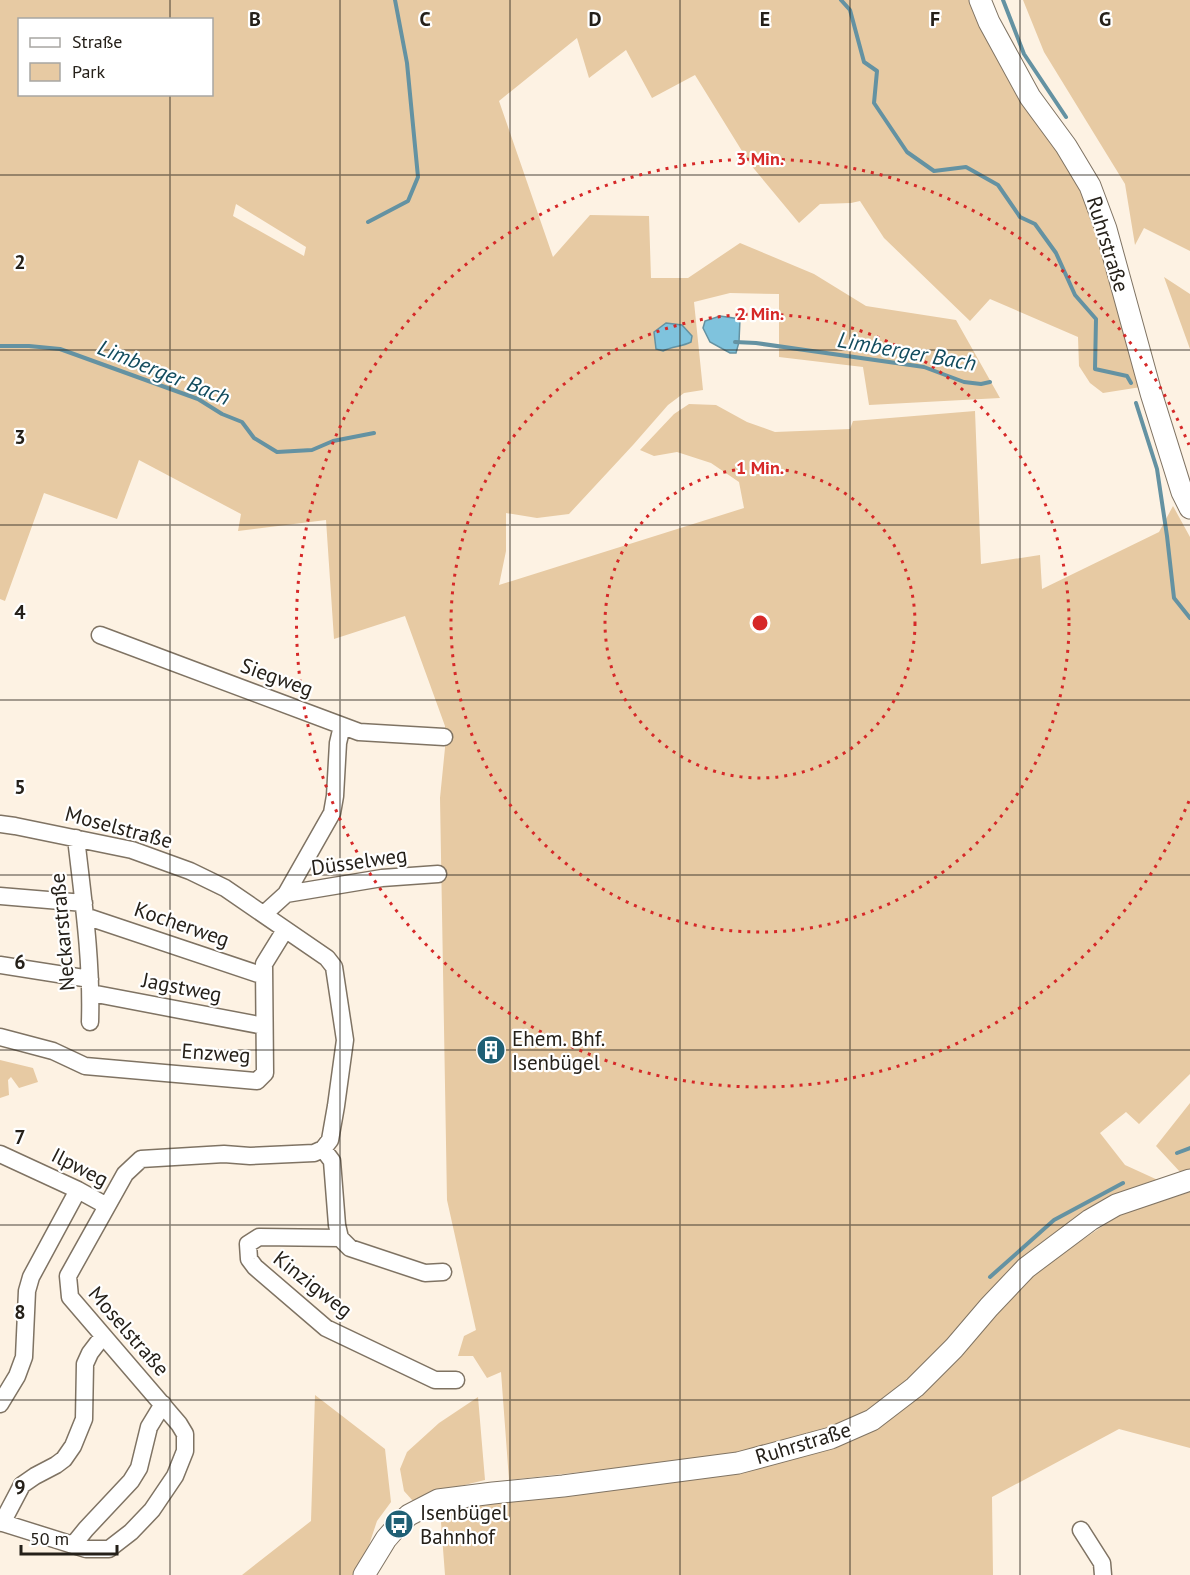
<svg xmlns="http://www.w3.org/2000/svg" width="1190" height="1575" viewBox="0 0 1190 1575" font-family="'PT Sans',sans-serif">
<rect width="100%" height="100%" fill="#fdf2e3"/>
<path fill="#e7caa3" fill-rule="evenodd" d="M0,0H971L1068,164L1093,218L1141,387L1103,393L1090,383L1079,366L1078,337L990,299L970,321L884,238L860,201L851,203L820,204L799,223L750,164L695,75L652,98L626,50L589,78L577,38L499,101L553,257L590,215L649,216L651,278H688L740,243L814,274L866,306L956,320L1000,398L869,405L863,367L779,357V294L730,293L694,302L703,390L684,393L668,405L633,445L569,514L537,518L506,513V551L499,585L744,508L739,482L711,463L677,452L654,456L640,450L674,414L689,404L716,405L747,422L775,432L850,429L853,421L975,411L981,564L1040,555L1042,589L1159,532L1173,506L1190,537V1074L1139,1124L1126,1112L1100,1133L1125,1165L1160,1181L1077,1219L1006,1273L949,1343L909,1383L858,1419L735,1455L509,1480L501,1372L487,1378L473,1356H458L464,1336L476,1330L447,1200L440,798L445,748V726L405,616L334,639L326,520L238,531L241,514L139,460L117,519L44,493L5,601L0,599ZM20,20H212V94H20ZM236,204L306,247L304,256L233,216Z
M1023,0H1190V251L1144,228L1135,245L1125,184L1044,52Z
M1164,277L1190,294V349Z
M0,1060L33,1068L38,1082L19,1088L11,1077L8,1080L9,1095L0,1098Z
M1190,1103V1169L1181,1173L1156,1146Z
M1190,1192V1448L1119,1429L992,1497L993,1575H445L440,1509L736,1471L933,1382L1038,1270L1119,1215Z
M315,1395L385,1449L391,1502L377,1521L367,1551L353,1575H242L311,1521Z
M478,1397L485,1480L440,1491L413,1501L404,1491L400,1469L407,1452L439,1423Z"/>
<path fill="#7fc3dd" stroke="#6492a2" stroke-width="1.5" d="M720,316L740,319L739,342L736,353H730L710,342L703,328L705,321Z
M666,323L682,325L692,336L691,342C681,347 673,346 663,351L656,349L654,332Z"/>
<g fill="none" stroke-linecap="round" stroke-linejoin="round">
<path stroke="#6492a2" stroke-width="4" d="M841,0L850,10L864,62L877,71L874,103L907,152L934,171L966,167L998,185L1020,217L1035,224L1056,253L1075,295L1096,319L1095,369L1127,376L1131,383
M1003,0L1024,54L1066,117
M368,222L408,201L418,177L407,63L395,0
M735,342L756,343L924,367L964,382L981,384L990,382
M0,346H29L60,349L198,399L222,414L242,422L254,438L277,452L312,450L333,441L374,433
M1136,403L1157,469L1167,536L1174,598L1190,618
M1177,1153L1190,1148
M990,1277L1054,1220L1123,1183"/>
<g stroke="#7f7363" stroke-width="19">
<path id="minor" d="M100,635L359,732L444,737
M0,824L15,826L132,850L190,871L225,888L327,958L334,967L345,1040L336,1106L330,1140L323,1149L314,1153L250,1156L224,1154L141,1159L125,1174L68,1276L70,1297L179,1424L185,1434V1451L175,1476L152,1510L131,1532L109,1549H86L0,1522
M76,838C83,899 92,961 90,1022
M286,894L382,878L438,874
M0,896L84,903
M264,914L286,894L332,813L335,796L338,743L342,726
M85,916L264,976
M0,965L90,979
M91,993L264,1026
M0,1037L53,1051L85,1066L257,1081L265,1073L264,964L285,930
M323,1149L332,1161L337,1225L340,1238
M0,1154L78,1190L107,1206
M443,1272L425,1273L350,1248L340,1238L259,1237L248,1244L249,1259L255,1267L326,1328L435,1380H456
M0,1404L17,1376L24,1357L27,1291L31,1277L78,1190
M2,1523L22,1485L35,1476L56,1465L64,1459L73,1446L84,1419L85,1364L90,1353L103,1336
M1081,1530L1102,1563L1103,1575
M73,1545L86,1529L131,1481L139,1468L149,1427L163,1404"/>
</g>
<g stroke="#7f7363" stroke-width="23">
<path id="major" d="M980,0L989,22L1030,97L1066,146L1090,186L1106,229L1151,393L1182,492L1190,508
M364,1575L386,1539L399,1524L409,1515L438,1500L493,1493L563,1486L738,1463L831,1438L872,1420L915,1387L954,1348L989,1307L1026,1268L1090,1220L1116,1205L1190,1180"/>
</g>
<use href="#minor" stroke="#fff" stroke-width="16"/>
<use href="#major" stroke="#fff" stroke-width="21"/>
</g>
<path fill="none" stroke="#252019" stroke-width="1.5" stroke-opacity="0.55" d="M170,0V20M340,0V1575M510,0V1575M680,0V1575M850,0V1575M1020,0V1575M170,94V1575M0,175H1190M0,350H1190M0,525H1190M0,700H1190M0,875H1190M0,1050H1190M0,1225H1190M0,1400H1190"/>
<g fill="none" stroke="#d62828" stroke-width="3" stroke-dasharray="3 6">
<circle cx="760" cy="623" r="155"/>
<circle cx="760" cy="623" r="309"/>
<path d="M1189 801A464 464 0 1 1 1189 445"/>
</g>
<defs>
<g id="building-disc" transform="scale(1.5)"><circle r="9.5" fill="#206075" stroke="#fff"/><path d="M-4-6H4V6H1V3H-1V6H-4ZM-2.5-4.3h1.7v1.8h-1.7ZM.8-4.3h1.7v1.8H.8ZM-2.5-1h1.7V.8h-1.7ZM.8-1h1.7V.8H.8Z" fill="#fff"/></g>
<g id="bus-disc" transform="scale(1.5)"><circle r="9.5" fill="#206075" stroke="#fff"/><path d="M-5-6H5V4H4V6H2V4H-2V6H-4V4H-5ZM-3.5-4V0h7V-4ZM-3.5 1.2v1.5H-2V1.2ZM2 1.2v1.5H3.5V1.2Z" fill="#fff"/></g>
</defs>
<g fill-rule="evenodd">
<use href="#building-disc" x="491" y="1050"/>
<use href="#bus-disc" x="399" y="1524"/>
</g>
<g text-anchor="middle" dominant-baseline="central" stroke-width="4.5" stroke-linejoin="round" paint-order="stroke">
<g font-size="21" fill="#252019" stroke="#fff">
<text transform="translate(1108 244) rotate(73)">Ruhrstraße</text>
<text transform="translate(277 677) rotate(20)">Siegweg</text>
<text transform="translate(119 827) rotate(15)">Moselstraße</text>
<text transform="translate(359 861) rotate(-8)">Düsselweg</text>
<text transform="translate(182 924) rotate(19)">Kocherweg</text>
<text transform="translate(62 932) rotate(-95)">Neckarstraße</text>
<text transform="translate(182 987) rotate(11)">Jagstweg</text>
<text transform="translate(216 1053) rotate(4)">Enzweg</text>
<text transform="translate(80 1167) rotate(27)">Ilpweg</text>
<text transform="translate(313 1284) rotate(38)">Kinzigweg</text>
<text transform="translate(129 1331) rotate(49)">Moselstraße</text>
<text transform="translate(803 1443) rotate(-17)">Ruhrstraße</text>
</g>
<g font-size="21" fill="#252019" stroke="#fff" text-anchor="start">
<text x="512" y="1038">Ehem. Bhf.<tspan x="512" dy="24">Isenbügel</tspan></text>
<text x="420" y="1512">Isenbügel<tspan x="420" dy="24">Bahnhof</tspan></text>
</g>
<g font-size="22" font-style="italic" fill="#124c5e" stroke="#fff">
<text transform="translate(907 351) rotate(10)">Limberger Bach</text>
<text transform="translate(164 372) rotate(22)">Limberger Bach</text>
</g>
</g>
<g font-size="20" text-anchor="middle" font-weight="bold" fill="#252019" stroke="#fff" stroke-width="4.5" stroke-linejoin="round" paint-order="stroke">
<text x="255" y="26">B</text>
<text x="425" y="26">C</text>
<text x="595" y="26">D</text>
<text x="765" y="26">E</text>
<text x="935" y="26">F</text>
<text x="1105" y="26">G</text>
<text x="20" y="269">2</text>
<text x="20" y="444">3</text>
<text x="20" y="619">4</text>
<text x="20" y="794">5</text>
<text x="20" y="969">6</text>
<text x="20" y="1144">7</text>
<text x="20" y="1319">8</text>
<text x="20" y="1494">9</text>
</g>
<circle cx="760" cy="623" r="9" fill="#d62828" stroke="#fff" stroke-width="3"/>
<g font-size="18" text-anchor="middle" font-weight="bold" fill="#d62828" stroke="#fff" stroke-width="4.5" stroke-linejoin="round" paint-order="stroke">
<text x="760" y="165">3 Min.</text>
<text x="760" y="320">2 Min.</text>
<text x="760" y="474">1 Min.</text>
</g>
<rect x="18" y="18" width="195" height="78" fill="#ffffff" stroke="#a8a6a3" stroke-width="1.5"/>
<rect x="30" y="38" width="30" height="9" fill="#ffffff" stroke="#a8a6a3" stroke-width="1.5"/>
<text x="72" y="48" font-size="18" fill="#252019">Straße</text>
<rect x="30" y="63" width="30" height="18" fill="#e7caa3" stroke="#a8a6a3" stroke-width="1.5"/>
<text x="72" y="78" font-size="18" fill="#252019">Park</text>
<path d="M21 1545v9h96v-9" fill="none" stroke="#252019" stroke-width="3"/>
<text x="30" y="1545" font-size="18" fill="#252019" stroke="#ffffff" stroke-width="4.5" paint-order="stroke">50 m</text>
</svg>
